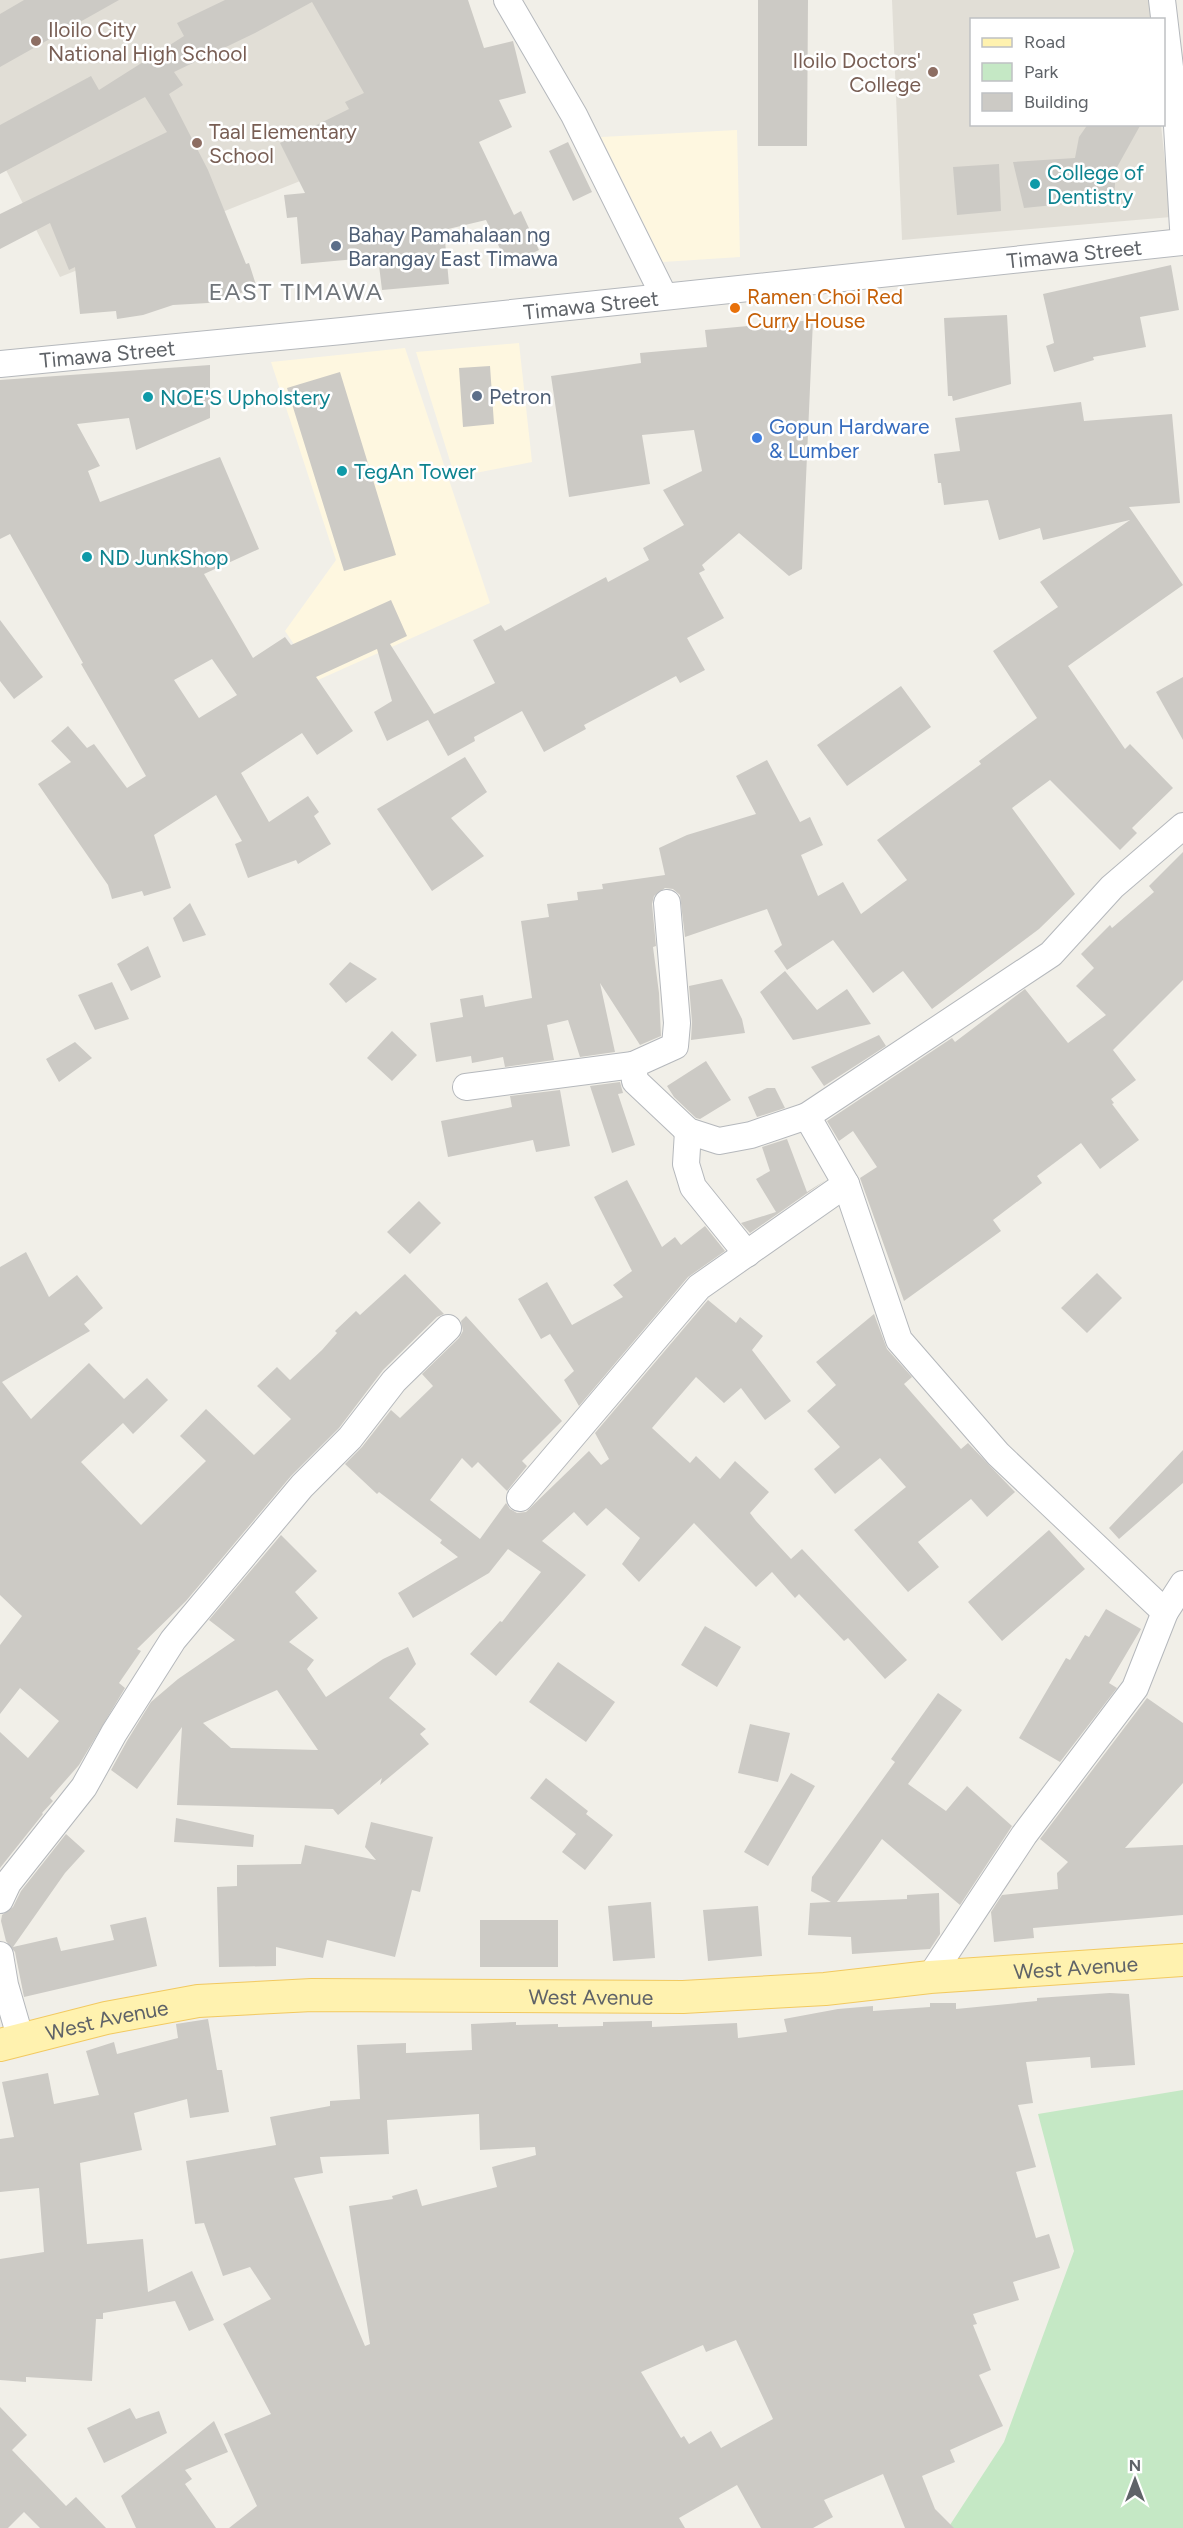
<svg xmlns="http://www.w3.org/2000/svg" width="1183" height="2528" viewBox="0 0 1183 2528" font-family="Figtree,sans-serif">
<rect width="100%" height="100%" fill="#f1efe8"/>
<path fill="#fef7e0" d="M737,130L740,257L663,262L601,137Z
M519,343L532,462L455,477L416,352Z
M405,348L490,603L318,680L285,631L336,560L271,362Z"/>
<path fill="#e1ded6" d="M0,0H369L430,129L60,277L0,158Z
M892,0H1149L1151,19L972,20V124L1161,125L1171,217L902,240Z"/>
<path fill="#c5e8c5" d="M1183,2090V2528H948L1004,2442L1074,2251L1038,2114Z"/>
<path fill="#cccac5" fill-rule="evenodd" d="M24,0H119L0,67V14Z
M225,0H468L484,48L513,41L526,93L499,100L512,127L479,142L514,215L521,211L539,250L508,265L486,220L444,230L449,284L382,290L378,257L301,264L297,217L287,218L284,195L305,193L280,143L349,109L345,102L364,93L312,2L255,33L174,72L183,85L169,94L208,170L246,264L249,263L257,288L208,303L173,305L143,315L117,319L116,311L80,314L75,267L69,270L50,223L0,249V214L167,132L145,97L0,174V125L91,76L99,90L184,36L177,23Z
M758,0H808L807,146H758Z
M1088,124H1141L1116,169L1114,199L1024,208L1013,162L1075,158L1079,137Z
M568,142L592,192L573,201L549,151Z
M999,164L1001,211L957,215L953,167Z
M1171,265L1179,310L1140,317L1146,347L1093,357L1094,360L1054,372L1046,346L1054,343L1043,294Z
M1007,315L1011,384L953,401L952,396H948L944,318Z
M813,320L802,569L789,576L739,533L702,565L705,570L699,573L724,618L687,638L705,670L680,683L676,676L584,725L586,729L544,752L522,711L474,737L475,741L448,756L428,720L387,741L374,712L392,701L377,649L316,677L353,731L317,755L302,733L241,773L269,822L308,796L319,812L314,816L331,844L298,864L296,860L248,878L235,844L242,841L216,795L154,835L171,888L144,896L142,891L112,899L108,885L38,784L71,762L51,741L68,726L87,748L94,744L127,788L146,776L81,664L83,663L10,534L0,539V380L210,365V418L136,450L129,418L77,424L100,466L88,471L100,502L220,457L259,549L204,574L253,658L285,637L291,645L391,600L407,636L390,644L434,714L495,683L473,640L501,625L505,631L606,577L608,582L649,560L643,548L684,525L663,490L702,471L694,430L642,435L650,484L569,497L551,376L641,363L640,353L707,347L705,330ZM212,659L237,695L199,718L174,680Z
M490,366L494,424L463,427L459,368Z
M340,372L396,555L344,571L287,388Z
M1081,402L1084,421L1172,414L1180,503L1129,507L1183,585L1068,666L1125,749L1130,744L1173,788L1132,828L1137,833L1120,850L1050,780L1012,808L1075,894L1039,929L932,1009L903,971L873,993L833,940L787,970L774,951L782,945L767,909L685,937L680,895L673,889L665,888L654,896L652,904L656,946L653,947L659,993L661,1036L640,1045L600,983L615,1052L580,1057L568,1020L547,1025L554,1060L505,1067L503,1057L472,1063L471,1056L436,1062L430,1023L463,1017L460,999L483,995L485,1007L532,998L521,921L549,917L547,904L578,900L577,892L603,889L602,884L665,875L659,848L687,835L756,814L736,776L767,760L800,822L810,817L823,845L801,855L818,896L843,882L861,914L907,880L877,840L981,764L979,761L1037,718L993,651L1058,607L1040,582L1130,520L1043,540L1040,528L999,540L988,500L944,505L941,483H938L934,454L960,451L955,418Z
M0,620L43,677L14,699L0,681Z
M1183,677V740L1156,692Z
M901,686L931,727L847,786L817,745Z
M465,757L487,792L451,818L484,856L432,891L377,809Z
M1183,852V980L1113,1050L1136,1080L1111,1099L1114,1103L1112,1104L1139,1140L1100,1169L1081,1143L1037,1176L1042,1183L993,1220L1001,1231L904,1301L860,1178L877,1167L853,1131L839,1141L827,1121L952,1038L955,1042L1025,989L1068,1043L1106,1015L1076,986L1094,968L1081,954L1110,925L1112,928L1154,892L1149,886Z
M190,903L206,935L183,942L173,918Z
M148,946L161,977L131,991L117,964Z
M350,962L377,979L346,1003L329,984Z
M785,971L817,1010L847,989L871,1024L793,1040L760,992Z
M722,979L742,1019L745,1033L691,1040L692,1022L689,986Z
M112,982L129,1019L95,1030L78,995Z
M392,1031L417,1055L392,1081L367,1058Z
M879,1035L886,1046L824,1086L811,1067Z
M75,1042L92,1058L59,1082L46,1059Z
M706,1061L731,1100L700,1119L696,1118L674,1097L667,1086Z
M620,1082L623,1093L618,1094L635,1145L612,1153L590,1086Z
M767,1088H775L785,1108L757,1117L748,1097Z
M560,1090L570,1146L536,1152L533,1140L448,1157L441,1121L512,1107L510,1096Z
M787,1139L807,1192L826,1180L750,1233L741,1223L776,1212L756,1179L770,1171L762,1147Z
M627,1180L662,1247L675,1237L681,1245L705,1226L725,1251L688,1277L579,1406L564,1380L574,1371L550,1334L541,1339L518,1299L547,1282L572,1325L623,1297L613,1285L632,1271L594,1197Z
M419,1201L441,1223L410,1254L387,1232Z
M26,1252L49,1297L77,1275L103,1308L84,1324L90,1331L2,1382L31,1419L89,1363L124,1399L147,1378L168,1400L133,1434L123,1423L81,1462L141,1525L206,1461L180,1436L206,1409L254,1455L291,1419L257,1386L277,1367L290,1380L322,1350L337,1333L335,1331L356,1311L360,1315L405,1274L444,1314L437,1317L383,1370L339,1428L291,1476L186,1601L137,1649L141,1651L119,1683L125,1688L79,1765L50,1798L53,1801L42,1813L43,1814L0,1868V1732L28,1758L59,1721L20,1688L0,1714V1645L22,1616L0,1595V1267Z
M1097,1273L1122,1298L1087,1333L1061,1308Z
M708,1300L736,1323L740,1317L763,1336L752,1350L791,1401L765,1420L741,1388L724,1403L696,1377L652,1428L690,1463L696,1456L720,1479L735,1461L769,1492L750,1513L756,1521L791,1559L802,1549L907,1660L885,1679L848,1638L844,1641L799,1594L795,1598L772,1572L756,1587L694,1523L639,1582L622,1564L640,1538L606,1508L587,1526L574,1512L542,1541L586,1575L496,1676L470,1654L500,1621L502,1622L541,1572L508,1549L489,1573L413,1618L398,1593L458,1557L440,1543L442,1540L379,1492L377,1494L345,1464L362,1447L391,1410L400,1418L433,1386L422,1374L459,1338L463,1331L461,1321L466,1316L562,1421L522,1461L527,1466L507,1491L478,1462L472,1468L462,1458L430,1500L480,1539L506,1503L510,1509L517,1513L526,1512L589,1451L601,1465L609,1459L595,1433Z
M874,1314L887,1349L912,1377L904,1384L961,1449L968,1443L1015,1492L987,1517L971,1499L918,1542L939,1567L908,1592L854,1530L906,1487L880,1458L835,1494L814,1469L840,1447L807,1411L836,1385L816,1362Z
M1183,1450V1483L1119,1539L1109,1528Z
M1049,1530L1085,1569L1002,1641L968,1602Z
M281,1535L317,1571L295,1592L318,1618L289,1642L314,1660L307,1669L326,1697L383,1659L408,1647L416,1664L389,1698L426,1729L420,1734L429,1744L380,1785L382,1778L338,1815L333,1809L177,1805L182,1727L137,1789L111,1770L127,1741L151,1702L178,1679L235,1640L209,1620ZM277,1690L318,1750L231,1748L203,1723Z
M1106,1609L1141,1629L1109,1683L1117,1688L1060,1762L1019,1738L1066,1658L1070,1660L1085,1635L1089,1637Z
M705,1626L741,1647L717,1687L681,1665Z
M558,1662L615,1702L586,1742L529,1702Z
M938,1693L962,1710L908,1784L946,1811L967,1786L1012,1826L960,1905L882,1839L837,1902L907,1899V1895L939,1893L940,1934L930,1949L852,1954L851,1937L808,1935L810,1903L831,1902L811,1891L812,1877L895,1762L891,1759Z
M1147,1698L1183,1723V1783L1125,1848L1183,1845V1915L1033,1928L1034,1938L994,1942L991,1912L1002,1895L1058,1889L1057,1873L1068,1862L1040,1839Z
M750,1724L790,1733L778,1782L738,1773Z
M791,1773L815,1786L768,1866L744,1852Z
M546,1778L588,1811L586,1814L613,1835L585,1870L562,1852L576,1834L530,1798Z
M176,1818L254,1835L253,1847L174,1842Z
M371,1822L433,1837L420,1892L412,1890L395,1957L327,1940L323,1958L276,1947V1966L219,1967L217,1887L237,1886V1865L301,1864L305,1845L376,1860L365,1847Z
M66,1834L85,1851L65,1873L13,1947L57,1937L61,1951L114,1940L110,1925L146,1917L157,1966L24,1997L15,1952L6,1941L1,1921L2,1915L13,1907L21,1891Z
M651,1902L655,1958L613,1961L608,1906Z
M758,1906L762,1956L708,1961L703,1910Z
M480,1920H558V1967H480Z
M1110,1993L1129,1994L1135,2065L1091,2068L1090,2057L1026,2062L1033,2103L1018,2105L1036,2167L1016,2172L1036,2238L1049,2234L1060,2268L1013,2282L1019,2300L973,2314L977,2324L973,2325L991,2370L979,2375L1003,2426L950,2450L955,2462L922,2476L935,2509L954,2528H905L883,2474L824,2500L833,2517L813,2528H761L737,2485L679,2518L685,2528H229L257,2506L224,2434L271,2414L223,2324L271,2299L250,2267L223,2276L204,2223L195,2224L186,2161L276,2145L270,2117L330,2106V2101L360,2099L357,2045L406,2043V2053L472,2050L471,2024L516,2022V2025L558,2024V2027L603,2026V2022L652,2021V2027L737,2023L738,2038L787,2032L784,2019L838,2009L873,2006V2011L930,2007V2003H956V2009L1037,2001V1998ZM479,2114L480,2150L535,2147L536,2155L492,2167L497,2187L422,2206L417,2189L392,2196L393,2199L349,2206L370,2344L365,2346L294,2178L323,2173L320,2157L389,2154L387,2120ZM736,2340L773,2419L721,2448L711,2431L689,2444L684,2436L681,2438L641,2372L703,2345L706,2352Z
M208,2019L217,2070H222L229,2112L190,2118L187,2099L134,2113L142,2150L80,2163L87,2244L143,2239L148,2292L192,2271L214,2320L189,2331L175,2301L103,2313V2319H96L92,2381L26,2377V2382L0,2380V2259L44,2252L39,2188L0,2192V2139L14,2137L2,2082L48,2073L54,2104L99,2095L86,2051L114,2042L117,2054L178,2038L176,2024Z
M0,2407L27,2435L12,2450L66,2506L76,2497L106,2528H40L24,2512L8,2528H0Z
M130,2408L136,2419L159,2411L167,2433L104,2463L87,2428Z
M214,2421L228,2452L185,2470L192,2479L185,2484L216,2528H136L121,2496Z"/>
<g fill="none" stroke-linecap="round" stroke-linejoin="round">
<g stroke="#b5b8bc" stroke-width="28">
<g id="minor">
<path d="M507,0L574,115L664,296"/>
<path d="M1162,0L1177,126L1183,228"/>
<path id="s1" d="M0,364L342,331L1183,242"/>
<path d="M667,903L677,1023L675,1046L633,1065L635,1081L688,1131L719,1141L751,1135L807,1116L1051,954L1112,887L1183,826"/>
<path d="M466,1087L633,1065"/>
<path d="M807,1116L846,1184L899,1340L998,1454L1165,1612"/>
<path d="M688,1131L686,1164L693,1187L747,1254"/>
<path d="M520,1498L699,1287L846,1184"/>
<path d="M0,1900L8,1883L84,1787L114,1733L173,1640L302,1486L350,1438L394,1381L448,1328"/>
<path d="M0,1955L5,1985L21,2040"/>
<path d="M930,1977L1024,1835L1135,1688L1165,1612L1183,1584"/>
</g>
</g>
<g stroke="#f2c960" stroke-width="34">
<g id="major">
<path id="s2" d="M0,2045L106,2018L198,2001L312,1995L683,1997L825,1989L930,1977L1183,1960"/>
</g>
</g>
<use href="#minor" stroke="#fff" stroke-width="26"/>
<use href="#major" stroke="#fff2af" stroke-width="32"/>
</g>
<g fill="#8d6e63" stroke="#fff" stroke-width="2">
<circle cx="36" cy="41" r="6"/>
<circle cx="933" cy="72" r="6"/>
<circle cx="197" cy="143" r="6"/>
</g>
<g fill="#0f9aa8" stroke="#fff" stroke-width="2">
<circle cx="1035" cy="184" r="6"/>
<circle cx="148" cy="397" r="6"/>
<circle cx="342" cy="471" r="6"/>
<circle cx="87" cy="557" r="6"/>
</g>
<g fill="#5c6f8a" stroke="#fff" stroke-width="2">
<circle cx="336" cy="246" r="6"/>
<circle cx="477" cy="396" r="6"/>
</g>
<circle fill="#e8710a" stroke="#fff" stroke-width="2" cx="735" cy="308" r="6"/>
<circle fill="#3f7fe0" stroke="#fff" stroke-width="2" cx="757" cy="438" r="6"/>
<g text-anchor="middle" dominant-baseline="central" stroke-width="5" stroke-linejoin="round" paint-order="stroke">
<g font-size="21" fill="#785e54" stroke="#fff" text-anchor="start">
<text x="48" y="29">Iloilo City<tspan x="48" dy="24">National High School</tspan></text>
<text x="921" y="60" text-anchor="end">Iloilo Doctors'<tspan x="921" dy="24">College</tspan></text>
<text x="209" y="131">Taal Elementary<tspan x="209" dy="24">School</tspan></text>
</g>
<g font-size="21" fill="#0d838f" stroke="#fff" text-anchor="start">
<text x="1047" y="172">College of<tspan x="1047" dy="24">Dentistry</tspan></text>
<text x="160" y="397">NOE'S Upholstery</text>
<text x="354" y="471">TegAn Tower</text>
<text x="99" y="557">ND JunkShop</text>
</g>
<g font-size="21" fill="#4e5e75" stroke="#fff" text-anchor="start">
<text x="348" y="234">Bahay Pamahalaan ng<tspan x="348" dy="24">Barangay East Timawa</tspan></text>
<text x="489" y="396">Petron</text>
</g>
<g font-size="21" fill="#5f6368" stroke="#fff">
<text stroke="none"><textPath href="#s1" startOffset="1080">Timawa Street</textPath></text>
<text stroke="none"><textPath href="#s1" startOffset="594">Timawa Street</textPath></text>
<text stroke="none"><textPath href="#s1" startOffset="108">Timawa Street</textPath></text>
<text stroke="none"><textPath href="#s2" startOffset="1082">West Avenue</textPath></text>
<text stroke="none"><textPath href="#s2" startOffset="596">West Avenue</textPath></text>
<text stroke="none"><textPath href="#s2" startOffset="110">West Avenue</textPath></text>
</g>
<g font-size="21" fill="#c56008" stroke="#fff" text-anchor="start">
<text x="747" y="296">Ramen Choi Red<tspan x="747" dy="24">Curry House</tspan></text>
</g>
<g font-size="21" fill="#366cbe" stroke="#fff" text-anchor="start">
<text x="769" y="426">Gopun Hardware<tspan x="769" dy="24">&amp; Lumber</tspan></text>
</g>
<g font-size="24" letter-spacing="1.5" fill="#70757a" stroke="#fff">
<text x="296" y="291">EAST TIMAWA</text>
</g>
</g>
<rect x="970" y="18" width="195" height="108" fill="#ffffff" stroke="#bfc1c3" stroke-width="1.5"/>
<rect x="982" y="38" width="30" height="9" fill="#fff2af" stroke="#bfc1c3" stroke-width="1.5"/>
<text x="1024" y="48" font-size="18" fill="#5f6368">Road</text>
<rect x="982" y="63" width="30" height="18" fill="#c5e8c5" stroke="#bfc1c3" stroke-width="1.5"/>
<text x="1024" y="78" font-size="18" fill="#5f6368">Park</text>
<rect x="982" y="93" width="30" height="18" fill="#cccac5" stroke="#bfc1c3" stroke-width="1.5"/>
<text x="1024" y="108" font-size="18" fill="#5f6368">Building</text>
<g transform="translate(1135 2480)" stroke="#ffffff" stroke-width="4.5" paint-order="stroke">
<path d="M0-4.5L10 22L0 15L-10 22Z" fill="#5f6368"/>
<text y="-9" font-size="16" font-weight="bold" text-anchor="middle" fill="#5f6368">N</text>
</g>
</svg>
